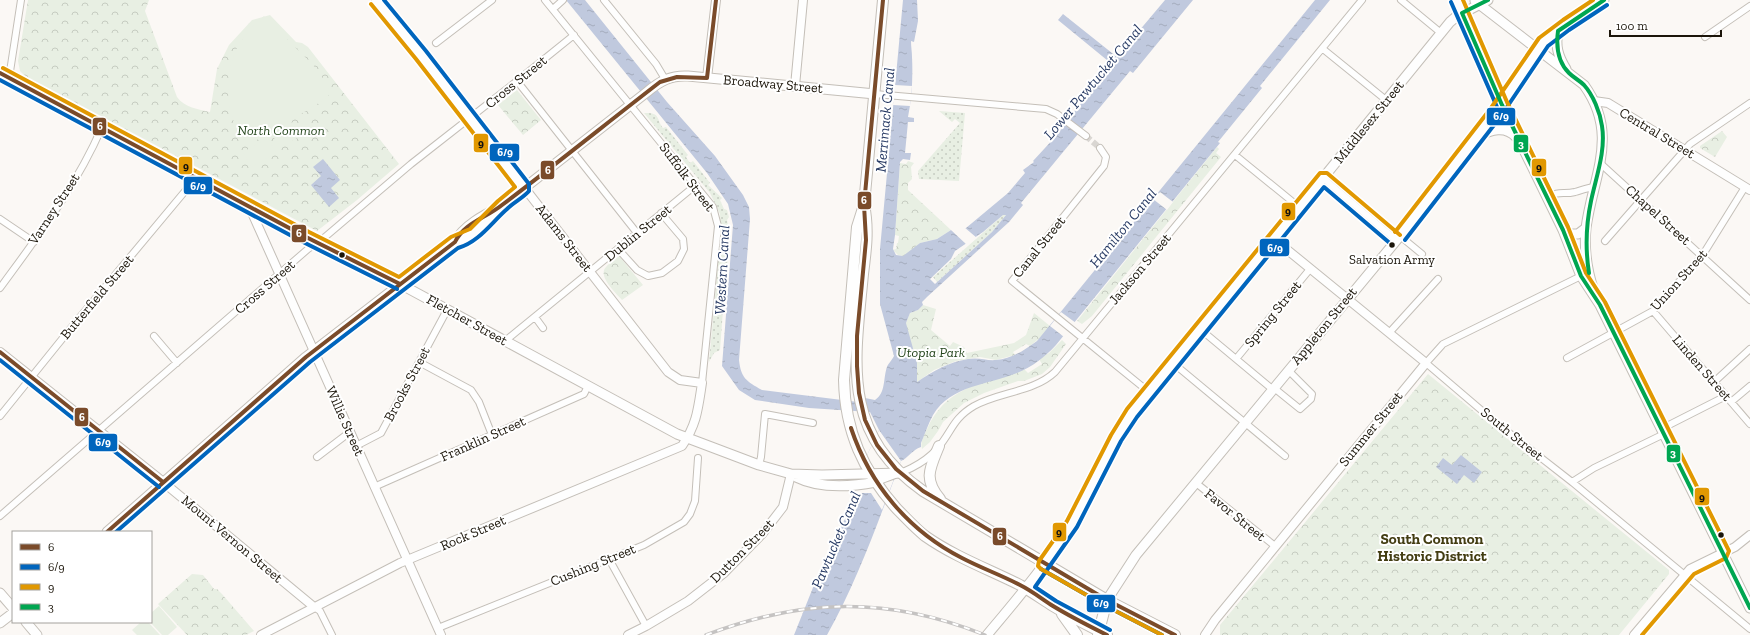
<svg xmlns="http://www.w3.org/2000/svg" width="1750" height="635" viewBox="0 0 1750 635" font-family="'Zilla Slab',serif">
<defs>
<pattern id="grass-dots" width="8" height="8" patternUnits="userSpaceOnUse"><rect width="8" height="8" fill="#e8efe3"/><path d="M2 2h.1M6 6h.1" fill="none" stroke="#c6ccc1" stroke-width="1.8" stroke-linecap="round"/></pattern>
<pattern id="park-crowns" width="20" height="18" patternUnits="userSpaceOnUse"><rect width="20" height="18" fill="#e8efe3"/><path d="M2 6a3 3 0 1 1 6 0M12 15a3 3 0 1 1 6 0" fill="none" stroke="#c6ccc1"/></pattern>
<pattern id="water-ripples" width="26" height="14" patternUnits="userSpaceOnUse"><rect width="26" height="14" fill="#c0c9de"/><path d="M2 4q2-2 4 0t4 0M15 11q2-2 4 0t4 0" fill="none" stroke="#a4acbd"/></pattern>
</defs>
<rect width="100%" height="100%" fill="#fbf8f5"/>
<path fill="url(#grass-dots)" d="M939,111L965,113L959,181L919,179L918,171L960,123L955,119L952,122Z
M644,113C661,112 656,119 663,128L666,127L688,155L686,157L690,163L693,161L710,183L708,185L722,198L720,200L724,209L727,210L729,217L727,220L729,230H731L724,296L721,300V310H723L720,350L714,353L709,362L721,233L720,214L710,193Z
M1003,215H1006L992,232L937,282L933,277Z"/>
<path fill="url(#park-crowns)" d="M28,0H149L145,11L177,97C185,108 198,109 210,112L217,69L229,45L252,20L270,15L296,42L302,43L308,47L399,164L357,200L317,231L24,75L20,71L18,61Z
M517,90L541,120L523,135L498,105Z
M1722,131L1727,137L1715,157L1700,148V146Z
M1217,147L1219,149L1216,153L1221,157L1092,316L1082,324L1077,321Z
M908,161L914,163L911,167L912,179L908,183V190L951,230L937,239L920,243L908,254L903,256L898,255L893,250L896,249L897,243H898L899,236L895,235L900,163L906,164Z
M619,256L643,285L622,300C616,293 597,276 606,267C609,263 615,260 619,256Z
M923,305L936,309L931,330L950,346L953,342L964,347L967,353L1014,343L1026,335L1034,313L1050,326L1041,337L1030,346L1026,344L1013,352L1015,355L996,360L980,357L956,361L934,370L917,382L906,323L910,313L918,310Z
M1062,340L1066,344L1050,367L1042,374L1024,381H1018L984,393L964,403L943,422L938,431L930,442L922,449C920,441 924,436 927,429C945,387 984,382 1024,369L1028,373L1042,364L1039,359L1049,353Z
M1428,374L1669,570V574L1619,635H1220V625Z
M192,574L203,575L214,589H217L222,594L254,631L246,635H187L158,604Z"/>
<path fill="#e8efe3" d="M264,16L313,65L329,87L328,96L316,105L247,146C225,118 222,75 239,44C246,33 255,24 264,16Z
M293,122L302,135L281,148L272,135Z
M268,138L276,153L251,167L243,152Z
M159,606L177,627L168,635H162L150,622L151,613Z
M141,622H148L160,635H137L132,630Z"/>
<path fill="url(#water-ripples)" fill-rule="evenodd" d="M566,0H585L667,102L715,156L743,195L749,207L750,219L739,360C741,378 746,381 762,390L866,403L865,398L875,400C886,393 883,378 887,367C888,364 892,360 894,356L880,304V249L903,0H917L918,21L914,42L911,41C911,47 912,52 912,57C913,77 912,97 908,117L914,118V122H908L905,153H911L910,160L903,159L900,162L895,235L893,249L896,255L903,256L920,243L937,239L951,230L957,231L966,228L1008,193L1025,173L1023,170L1034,162L1033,161L1056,136L1072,114L1113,65L1058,20L1063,14L1117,57L1165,0H1193L1133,73L1130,71L1021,203L1023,205L1009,222L927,297L922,302L923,305L918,310L910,313L906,323L917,363V382C933,371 949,362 968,359C980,357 986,361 996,360C1011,359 1025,350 1037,341L1315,0H1330L1260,86L1262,88L1218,142L1220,143L1056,345C1045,357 1032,367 1017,373C988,385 951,385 933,415C928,424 925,434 921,443V447C912,450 908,458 901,461C879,519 858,580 827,635H794L816,580L852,504L860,470L879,430L870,412L809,408L755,400L739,390L722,366L733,225L728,204L707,173ZM1003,215H1006L992,232L935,284L930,279L951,259L955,251L983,232Z
M323,159L340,180L331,188L339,198L329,207L311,185L321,176L313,167Z
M1461,455L1482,472L1474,483L1464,475L1457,484L1436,467L1443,458L1452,465Z"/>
<path fill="#fbf8f5" d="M895,85L912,86L910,106L893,105Z
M1160,192L1173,202L1167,210L1153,199Z
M964,227L977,238L967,245L951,230Z
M1061,312L1076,323L1064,337L1050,326Z
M879,430L901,461L882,510L871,493H855L860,470Z"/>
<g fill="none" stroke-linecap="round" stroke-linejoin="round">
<path stroke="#d9d6d2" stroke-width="6" stroke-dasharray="6 3" stroke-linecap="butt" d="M1086,136L1100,148"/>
<g stroke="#c4bfb8" stroke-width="8">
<path id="minor" d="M545,0L713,207L718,226L702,383
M604,0L656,64L665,79
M1401,0L1441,33
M553,9L563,0
M1705,37L1750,6
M436,43L492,0
M1323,49L1386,100
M9,78L21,0
M517,81L637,233
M875,94L1046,109L1057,114L1086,136
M1100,148L1106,157L1104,166L1012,281L1149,392
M1235,155L1299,207
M1601,164L1750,300
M1323,178L1396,240
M1547,198C1559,190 1563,195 1575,192C1582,190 1587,188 1594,187
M0,219L34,242
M1400,236L1422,254
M1605,241L1690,144L1750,103
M618,249L637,270L648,276L662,273L678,261L684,249L683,239L661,213
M1581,276L1443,344L1426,363L1494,421L1572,482L1750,629
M0,288C38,236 76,187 102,127
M1653,311L1750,424
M535,317L543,328
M1200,329L1272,389
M1389,333L1438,279
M154,336L177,363
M505,341L696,185
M1567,358L1653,311L1702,256L1745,187
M1236,359L1310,269
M419,362L471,390L479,402L492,435
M1173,363L1285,456
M1714,382L1750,349
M1274,388L1300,409L1311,399L1312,394L1288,370
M1731,402L1750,386
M0,416L75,323L196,178
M1661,429L1726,396
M356,446L381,433L447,310
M317,457L350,432
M759,465L761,457L765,414L813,423
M876,482C898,474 921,467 937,449C952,432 952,419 974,406C999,392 1034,392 1055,372L1362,0
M1572,482L1594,468L1664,434
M1196,483L1275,546
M374,487L584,394L588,386
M0,516L308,249L325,237L411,164L517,81L574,35
M609,559L646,626
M314,607L320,611L332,635
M438,628L644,545L684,522L690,514L695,501L698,458"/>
</g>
<g stroke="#c4bfb8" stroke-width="10">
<path id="tertiary" d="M707,78L716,0
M795,86L803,0
M1594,101L1608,103L1750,190
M249,206L441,635
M0,352L157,477L314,607
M261,635L400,563L682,446C697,424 698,409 702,383L680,380L668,372L421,55L376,0
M628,635L646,626L688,601L724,573L763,533L783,507L791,474
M1205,635L1215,620L1426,363L1274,239
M1634,635L1690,569L1735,547L1750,535"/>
</g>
<g stroke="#c4bfb8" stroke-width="11">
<path id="secondary" d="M1456,0L1502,105L1563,230L1581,276L1600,305L1750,608
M1475,1L1584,85C1620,135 1593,175 1586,228C1584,249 1587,271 1594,291
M1558,31C1555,46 1558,56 1566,69
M0,73L306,237L389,278L677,434L759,465L791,474L822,475L901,473
M1478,136C1491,130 1505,125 1516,137
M1563,230L1567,234H1578L1586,228
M455,242L462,241L475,232L500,207L647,92C660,81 671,75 688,76L875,94
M796,477C820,489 850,487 876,482
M107,532L306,357L455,242C463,226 484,215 500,207
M0,593L13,608
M1107,600L1136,555L1400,236L1496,112L1544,42L1566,25L1604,0
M26,622L37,635
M0,623L13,613
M987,635C1017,599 1048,563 1072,523C1094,487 1109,448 1132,413L1450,22L1457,16L1488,0"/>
</g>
<g stroke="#c4bfb8" stroke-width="12">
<path id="primary" d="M883,0L864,205C869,228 866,251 863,274C855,361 840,433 923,491L1107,600L1175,635
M864,205L857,227L844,380C845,431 863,471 897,509C906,518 915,528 925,536C955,557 988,569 1020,585C1032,592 1042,599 1053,606C1071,617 1089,626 1107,635
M939,446C930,468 923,479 940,499
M1062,614L1077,635
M1098,635L1107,600"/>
</g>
<use href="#minor" stroke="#fefefe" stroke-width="6"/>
<use href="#tertiary" stroke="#fefefe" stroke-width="8"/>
<use href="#secondary" stroke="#fefefe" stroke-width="9"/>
<use href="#primary" stroke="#fefefe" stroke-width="10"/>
<g stroke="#c5c3c2" stroke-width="3.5">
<path id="rail" d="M706,635C803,598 888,596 985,635"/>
</g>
<use href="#rail" stroke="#fff" stroke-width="2" stroke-dasharray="6" stroke-linecap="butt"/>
<g stroke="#fff" stroke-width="7">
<path id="bus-1" d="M883,0L864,205L866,240L857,336V366L859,393L865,420L877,445L896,469L923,491L1107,600L1175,635
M0,73L306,237L400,284
M707,78L716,0
M0,352L163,482
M851,428C870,485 909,531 962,558C981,568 1001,575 1020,585C1032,591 1042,599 1053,606C1071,617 1089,626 1107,635
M107,532L306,357L455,242C464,223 486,218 502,205C555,165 607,123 660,82L677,77L707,78"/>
</g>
<g stroke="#fff" stroke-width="7">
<path id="bus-2" d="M1451,2L1497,107
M0,80L303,242L397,289
M1405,240L1501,116L1548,46L1569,30L1607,5
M0,360L159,487
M116,532L310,362L458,248C479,242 491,223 507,209C514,202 523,198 529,191V184L426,51L384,0
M1041,569L1104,605L1162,635
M1110,630L1056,601L1035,587L1077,527L1121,441L1137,417L1324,187L1392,245"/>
</g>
<g stroke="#fff" stroke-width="7">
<path id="bus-3" d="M1463,0L1507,102L1568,227L1586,273L1605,302L1729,551L1726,558L1694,574L1642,635
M3,68L309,232L399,277L451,237L470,229L498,201L515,187L416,59L371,4
M1395,232L1491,108L1539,38L1563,20L1593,0
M1162,635L1104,605L1041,569L1038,566L1039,561L1067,521L1111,435L1127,409L1320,173H1327L1400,235"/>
</g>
<g stroke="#fff" stroke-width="7">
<path id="bus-4" d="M1488,0L1462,13L1502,105L1563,230L1581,276L1600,305L1750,608
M1589,273C1585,248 1586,225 1591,201C1596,177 1606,151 1602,126C1600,112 1593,95 1584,85C1579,80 1574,78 1569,73C1558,62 1556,46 1558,31L1604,0"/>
</g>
<use href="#bus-1" stroke="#7a4b2a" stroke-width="4"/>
<use href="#bus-2" stroke="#0065bd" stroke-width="4"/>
<use href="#bus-3" stroke="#e19801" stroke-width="4"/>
<use href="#bus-4" stroke="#00a651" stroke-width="4"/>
</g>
<g fill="#1b150a" stroke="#fff" stroke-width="1.5">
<circle cx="1392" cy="245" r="3.5"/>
<circle cx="342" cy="255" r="3.5"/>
<circle cx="1721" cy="535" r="3.5"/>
</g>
<g text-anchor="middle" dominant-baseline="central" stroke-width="4" stroke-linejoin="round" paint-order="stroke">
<g font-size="13" fill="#1b150a" stroke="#fff">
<text x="1392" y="259">Salvation Army</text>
</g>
<g font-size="14" fill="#1b150a" stroke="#fff">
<text transform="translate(516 82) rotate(-39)">Cross Street</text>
<text transform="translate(773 84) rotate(5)">Broadway Street</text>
<text transform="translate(1369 122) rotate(-51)">Middlesex Street</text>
<text transform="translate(1657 133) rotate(31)">Central Street</text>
<text transform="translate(687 177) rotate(53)">Suffolk Street</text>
<text transform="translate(54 209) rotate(-57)">Varney Street</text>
<text transform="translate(1658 215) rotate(42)">Chapel Street</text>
<text transform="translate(638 233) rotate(-39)">Dublin Street</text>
<text transform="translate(564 238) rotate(52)">Adams Street</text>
<text transform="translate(1039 247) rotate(-51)">Canal Street</text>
<text transform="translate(1140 269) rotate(-50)">Jackson Street</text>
<text transform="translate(1679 280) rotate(-48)">Union Street</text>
<text transform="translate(265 287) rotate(-41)">Cross Street</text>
<text transform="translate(97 297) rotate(-50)">Butterfield Street</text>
<text transform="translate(1273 314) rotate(-51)">Spring Street</text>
<text transform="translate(467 320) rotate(29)">Fletcher Street</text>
<text transform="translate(1324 326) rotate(-51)">Appleton Street</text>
<text transform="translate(1702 368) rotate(49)">Linden Street</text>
<text transform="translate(407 384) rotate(-62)">Brooks Street</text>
<text transform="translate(345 421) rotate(66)">Willie Street</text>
<text transform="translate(1371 429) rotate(-51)">Summer Street</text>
<text transform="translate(1512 434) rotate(39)">South Street</text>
<text transform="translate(483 439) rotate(-24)">Franklin Street</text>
<text transform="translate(1235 515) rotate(39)">Favor Street</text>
<text transform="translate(473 533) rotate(-23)">Rock Street</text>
<text transform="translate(232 539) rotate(40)">Mount Vernon Street</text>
<text transform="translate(742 551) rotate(-45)">Dutton Street</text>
<text transform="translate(593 565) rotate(-22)">Cushing Street</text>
</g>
<g font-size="14" font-style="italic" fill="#24451c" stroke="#fff">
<text x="281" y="130">North Common</text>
<text x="931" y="352">Utopia Park</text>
</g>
<g font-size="15" font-style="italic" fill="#263963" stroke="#fff">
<text transform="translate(1093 82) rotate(-50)">Lower Pawtucket Canal</text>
<text transform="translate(885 120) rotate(-85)">Merrimack Canal</text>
<text transform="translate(1123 228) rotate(-51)">Hamilton Canal</text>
<text transform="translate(722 270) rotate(-87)">Western Canal</text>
<text transform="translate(836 540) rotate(-67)">Pawtucket Canal</text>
</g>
<g font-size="15" font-weight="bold" fill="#433d13" stroke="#fff">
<text x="1432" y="539">South Common<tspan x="1432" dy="17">Historic District</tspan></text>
</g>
</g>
<g stroke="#fff" stroke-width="1.5">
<rect x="1486" y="107" width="30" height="19" rx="4" fill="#0065bd"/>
<rect x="92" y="117" width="15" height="19" rx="4" fill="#7a4b2a"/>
<rect x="473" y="133" width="16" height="20" rx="4" fill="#e19801"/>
<rect x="1513" y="134" width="16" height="19" rx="4" fill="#00a651"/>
<rect x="489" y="143" width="31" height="19" rx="4" fill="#0065bd"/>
<rect x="178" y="156" width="15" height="19" rx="4" fill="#e19801"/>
<rect x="1531" y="158" width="16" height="19" rx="4" fill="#e19801"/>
<rect x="540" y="160" width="15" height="20" rx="4" fill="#7a4b2a"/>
<rect x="183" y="176" width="30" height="19" rx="4" fill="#0065bd"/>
<rect x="857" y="191" width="15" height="19" rx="4" fill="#7a4b2a"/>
<rect x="1281" y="202" width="15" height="19" rx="4" fill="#e19801"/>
<rect x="291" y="224" width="16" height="19" rx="4" fill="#7a4b2a"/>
<rect x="1259" y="238" width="31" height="19" rx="4" fill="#0065bd"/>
<rect x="74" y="407" width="15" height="20" rx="4" fill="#7a4b2a"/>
<rect x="88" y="433" width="30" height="19" rx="4" fill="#0065bd"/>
<rect x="1666" y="444" width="15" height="19" rx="4" fill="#00a651"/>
<rect x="1694" y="487" width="16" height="19" rx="4" fill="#e19801"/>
<rect x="1052" y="522" width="15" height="20" rx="4" fill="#e19801"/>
<rect x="992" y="527" width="15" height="19" rx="4" fill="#7a4b2a"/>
<rect x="1086" y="594" width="30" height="19" rx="4" fill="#0065bd"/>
</g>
<g font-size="11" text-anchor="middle" font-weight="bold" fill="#fff">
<text x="1501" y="120">6/9</text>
<text x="100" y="130">6</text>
<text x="1521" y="148">3</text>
<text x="505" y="156">6/9</text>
<text x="548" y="174">6</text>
<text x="198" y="190">6/9</text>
<text x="864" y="204">6</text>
<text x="299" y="237">6</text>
<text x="1275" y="252">6/9</text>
<text x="82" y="421">6</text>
<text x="103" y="446">6/9</text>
<text x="1673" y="457">3</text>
<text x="1000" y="540">6</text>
<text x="1101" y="607">6/9</text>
</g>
<g font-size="11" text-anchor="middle" font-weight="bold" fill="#111">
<text x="481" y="147">9</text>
<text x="186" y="170">9</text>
<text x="1539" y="171">9</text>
<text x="1288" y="215">9</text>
<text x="1702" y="501">9</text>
<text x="1059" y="536">9</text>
</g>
<rect x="12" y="531" width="140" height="92" fill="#ffffff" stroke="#a4a19d"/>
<rect x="20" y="544" width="20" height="6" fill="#7a4b2a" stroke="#a4a19d"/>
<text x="48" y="551" font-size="12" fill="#1b150a">6</text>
<rect x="20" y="564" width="20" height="6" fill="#0065bd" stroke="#a4a19d"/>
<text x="48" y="571" font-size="12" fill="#1b150a">6/9</text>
<rect x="20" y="584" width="20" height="6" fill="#e19801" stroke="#a4a19d"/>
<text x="48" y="591" font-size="12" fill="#1b150a">9</text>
<rect x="20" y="604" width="20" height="6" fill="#00a651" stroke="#a4a19d"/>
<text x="48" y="611" font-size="12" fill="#1b150a">3</text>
<path d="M1610 30v6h111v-6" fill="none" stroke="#1b150a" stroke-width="2"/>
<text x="1616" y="30" font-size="12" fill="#1b150a" stroke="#ffffff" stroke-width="3" paint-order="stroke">100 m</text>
</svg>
